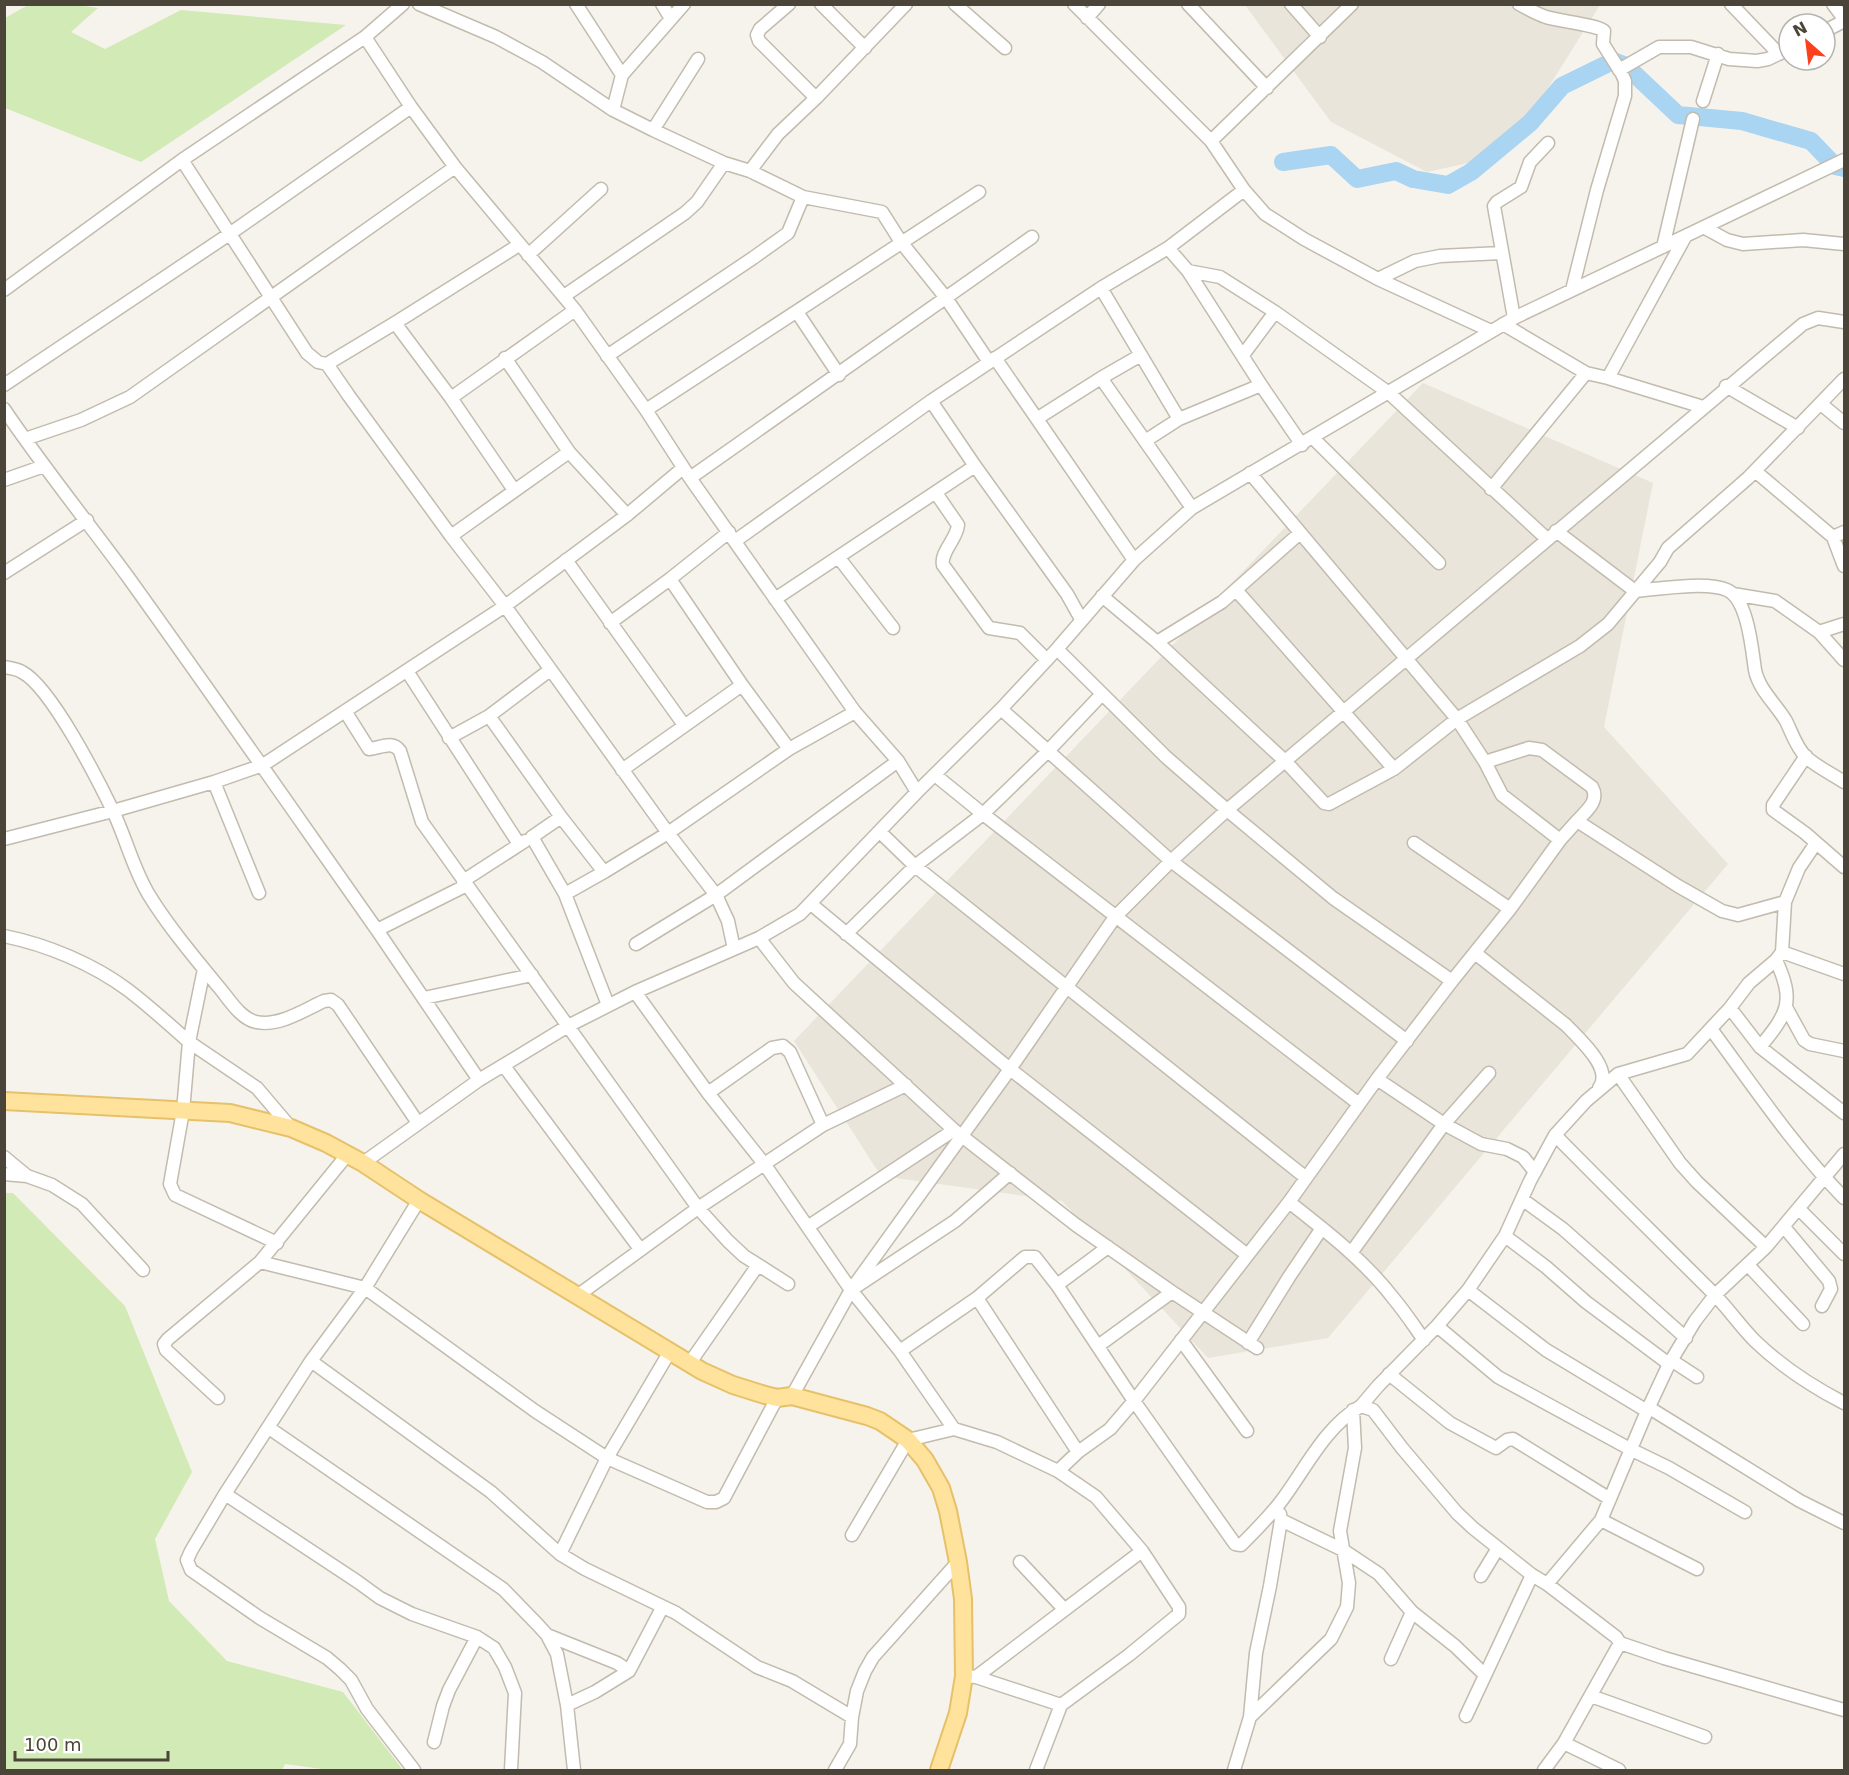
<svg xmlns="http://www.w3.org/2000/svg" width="1849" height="1775" viewBox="0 0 1849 1775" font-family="'DejaVu Sans',sans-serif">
<rect width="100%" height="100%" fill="#f6f3ec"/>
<path fill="#eae5da" d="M1245,5H1600L1538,104L1496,157L1427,172L1331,122Z
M1423,383L1653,483L1604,727L1728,864L1328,1338L1208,1358L1062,1201L881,1176L794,1041Z"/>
<path fill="#d2eab5" d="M28,5H77L98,8L71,32L105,49L181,10L346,25L141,162L5,108V18Z
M4,1193H13L125,1306L192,1472L155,1539L169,1601L227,1661L343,1692L403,1770H329L285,1764L282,1770H5Z"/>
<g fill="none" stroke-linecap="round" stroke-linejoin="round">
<path stroke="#a9d4f2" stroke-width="18" d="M1283,162L1331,155L1357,179L1396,171L1413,179L1448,185L1471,172L1530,123L1562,86L1613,61L1626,66L1678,115L1742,121L1811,141L1835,166L1844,168"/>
<g stroke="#c2bbae" stroke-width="15">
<path id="minor" d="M419,4L496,37L542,62L613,110L653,130L724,163L750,171L803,197L882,212L901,242L946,298L989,362
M576,4L622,75
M662,4L671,19
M789,4L760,29L757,35L759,41L816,98
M821,4L865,48
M955,4L1005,48
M1074,4L1211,141L1244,190L1265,214L1304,239L1378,279L1491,331
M1188,4L1267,88
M1291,4L1320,37
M1519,4C1528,9 1537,14 1546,17C1559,21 1597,25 1604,31L1603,44L1622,74L1625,81V96L1597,190L1572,290
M1731,4L1779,54
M1833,4L1844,19
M1087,18L1099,4
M1825,31L1844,21
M365,37L411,107L455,167L575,310L646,410L690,478L855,712L898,761L917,792
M1619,70L1659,47H1691L1729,59L1757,61L1768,59L1789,49
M1703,101L1718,54
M613,110L622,75L684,4
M653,130L698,59
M1211,141L1352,4
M182,160L307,353L318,362L327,364L395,323L519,245
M750,171L778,134L816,98L906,4
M1705,228L1727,240L1743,244L1803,240L1844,244
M1663,247L1693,119
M1168,248L1188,271L1261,385L1302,445
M528,255L601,189
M1188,271L1220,277L1275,312L1389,393L1547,539
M1378,279L1415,261L1440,256L1501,253
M1101,288L1179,419
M4,290L182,160L365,37L403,4
M564,296L685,213L697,202L724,163
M797,312L839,375
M1514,318L1494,206L1497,202L1521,187L1530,162L1548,143
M395,323L451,398
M1503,324L1586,373L1608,378L1703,407
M1141,355L1101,378L1145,441L1179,419L1261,385
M1243,355L1275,312
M607,356L753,258L788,233L803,197
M995,358L1134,560
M327,364L349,396L451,536L505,606L668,833L716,895L728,921L734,949
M1608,378L1685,237
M4,385L228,235L411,107
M1726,386L1798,428
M931,401L975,466L1067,594L1081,619
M1821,404L1844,423
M4,409C43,467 87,521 128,577C212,694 294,812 377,930
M646,410L979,192
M1038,418L1101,378
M1313,438L1439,563
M25,439L81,420L130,397L455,167
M1145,441L1192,508
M569,452L627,515
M1755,471L1833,537L1844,566
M1250,473L1457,719L1485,762L1502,795L1560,840
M690,478L1032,237
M4,480L44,466
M1491,489L1586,373
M514,490L451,398L575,310
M936,493L958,525C957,539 940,552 943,565L989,628L1020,633L1047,660
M1556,531L1635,591C1657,589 1707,581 1727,590C1748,599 1752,650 1755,670C1759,690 1776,704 1786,721C1792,733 1796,747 1806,757C1817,767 1832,774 1844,782
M451,536L569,452L505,358
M1833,537L1844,532
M735,541L931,401L1101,288L1168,248L1244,190
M839,558L893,628
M566,560L684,725
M4,573L87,520
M1236,590L1394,769
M1733,594L1775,601L1819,632L1844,624
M1102,596L1157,642L1286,762L1324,803L1329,804L1394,769L1457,719L1580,646L1608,624L1660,562L1668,548L1748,478L1844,379
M775,599L975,466
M610,623L670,579L729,532
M1819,632L1844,660
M1157,642L1222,602L1300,533
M1057,649L1166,757L1227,810L1333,898L1452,981
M4,667C10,668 17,669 22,672C51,687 98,780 113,811C126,838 133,869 149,895C168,926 194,957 217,985C228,997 239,1018 256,1022C279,1027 304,1010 324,1001L331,1000L338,1005L418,1123
M407,671L519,844
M742,685L789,749
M1001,709L1171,861L1407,1041
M345,711L369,749C381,748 392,740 400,751L422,822L467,885L377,930L479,1080
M489,716L561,817L604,872L565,894
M449,738L489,716L550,670
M1806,756L1773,805V810L1805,833L1844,867
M1485,762L1529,748L1542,750L1592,787C1600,801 1586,811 1577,821L1678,886L1722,911L1738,915L1785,902
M622,770L742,685L670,579
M935,775L983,814L1359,1104
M214,782L259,893
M561,817L532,837L565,894L608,1005
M880,832L915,866L1305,1177
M4,839L113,811L214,782L263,765L505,606L627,515L683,468
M1414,843L1510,909
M604,872L668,833L789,749L855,712
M463,881L525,841
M467,885L698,1208L728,1241L744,1256L788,1284
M811,904L1010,1069L1246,1254
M846,934L915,866L983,814L1048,751L1102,694
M4,936C48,945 93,964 128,990C149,1006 169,1024 189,1042L183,1111L170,1184L175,1195L277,1243
M759,938L794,983L954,1130L1076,1225L1172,1292L1257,1348
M636,944L716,895L898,761
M1782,952L1844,974
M1475,953L1566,1025C1579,1039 1614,1069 1599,1088
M204,969L189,1042L257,1088L291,1128
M635,992L708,1093L765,1165L851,1290L900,1351L954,1429
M424,998L532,975
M1730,1008L1760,1047L1844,1113
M1787,1009L1804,1040L1810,1044L1844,1051
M1711,1029C1754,1087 1794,1147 1844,1198
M1760,1047C1788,1013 1795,1002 1776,960
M504,1066L640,1249
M1618,1074L1680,1163L1697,1182L1766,1247
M1377,1079L1444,1124L1481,1144L1507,1149L1523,1157L1535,1172
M708,1093L772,1048L783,1046L790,1052L823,1125
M1555,1135C1607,1188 1660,1240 1713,1293C1728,1308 1740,1326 1755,1341C1782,1367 1811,1386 1844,1403
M4,1157L27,1176L52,1185L82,1204L143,1270
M363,1163L479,1080L568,1026L635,992L759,938L800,914L917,792L1001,709L1057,649L1134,560L1192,508L1514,318L1844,160
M4,1174L27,1176
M1522,1199L1563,1229L1686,1338
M419,1200L365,1288L311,1361L225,1494L358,1582L380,1598L412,1614L477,1637L494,1648L505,1667L515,1693L511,1770
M1289,1202C1326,1231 1365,1261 1394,1299C1405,1312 1414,1326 1424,1340
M1799,1209L1844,1254
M809,1226L954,1130
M1784,1227L1829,1281L1831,1289L1822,1306
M1505,1236L1546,1267L1586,1302L1669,1364
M1351,1253L1444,1124L1489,1073
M260,1262L365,1288L535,1411L607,1458L707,1502H716L724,1498L777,1398
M1748,1265L1803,1324
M1057,1285L1108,1247
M857,1286L955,1221L1010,1173
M1468,1290L1546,1350L1647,1411
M577,1296L698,1208L823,1125L906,1085
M977,1298L1078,1452
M1437,1326L1498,1377L1630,1449L1669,1468L1745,1512
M1181,1340L1247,1431
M1248,1343L1289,1277L1322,1228
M1098,1346L1172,1292
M900,1351L977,1298L1025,1257H1035L1057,1285L1134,1401L1235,1544L1241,1545C1254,1532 1267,1519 1279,1504C1304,1472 1324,1427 1361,1406L1373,1410L1402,1448L1457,1513L1473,1528L1532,1575L1547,1584L1616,1637L1620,1643L1564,1743L1544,1770
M1671,1360L1697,1377
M311,1361L491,1492L560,1554L585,1569L676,1613L757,1667L792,1681L852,1717
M689,1364L758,1265
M1389,1374L1450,1423L1496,1448L1507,1440L1513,1439L1610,1499
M792,1396L851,1290L1010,1069L1115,917L1171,861L1227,810L1803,324L1818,318L1844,322
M218,1398L166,1350L164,1344L168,1339L260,1262L347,1155
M1361,1406L1378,1386L1437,1326L1468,1290L1505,1236L1530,1181L1555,1135L1586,1101L1618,1074L1687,1054L1730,1008L1749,983L1776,960L1782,952L1785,902L1799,868L1816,843
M1648,1407L1800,1501L1844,1523
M269,1428L503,1589L538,1625L547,1635L557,1654L567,1705L574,1770
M1058,1471L1078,1452L1110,1429L1134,1401L1289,1202L1377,1079L1452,981L1510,909L1560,840L1577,821
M225,1494L191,1551L187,1560L191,1570L260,1618L327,1658L340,1669L351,1680L367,1709L414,1770
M1281,1520L1343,1550L1379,1574L1412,1612L1455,1646L1485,1675
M1601,1520L1697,1569
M852,1535L908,1440L954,1429L997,1442L1058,1471L1096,1497L1142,1551L1179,1607V1614L1129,1655L1061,1705L1036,1770
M560,1554L607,1458L669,1353
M1020,1562L1064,1609
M1481,1576L1498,1548
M1547,1584L1601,1520L1647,1411L1669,1364L1695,1321L1715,1295L1766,1247L1844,1154
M547,1635L617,1663L629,1671
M1620,1643L1664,1658L1844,1710
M1391,1659L1412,1612
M964,1676L976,1677L1142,1551
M976,1677L1061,1705
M1591,1696L1705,1737
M567,1705L595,1692L629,1671L662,1608
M1466,1716L1532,1575
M1250,1717L1256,1653L1270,1586L1281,1520L1280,1514
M434,1742L443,1706L449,1690L477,1637
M1564,1743L1619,1770
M835,1770L850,1744L852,1717L857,1691L865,1671L873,1657L958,1562
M1234,1770L1250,1717L1331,1639L1347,1607L1349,1583L1340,1531L1355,1448L1353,1410"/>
</g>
<g stroke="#e6c16a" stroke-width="20">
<path id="major" d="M4,1101L230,1113L291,1128L326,1143L363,1163L419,1200L702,1371L733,1385L765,1395L777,1398L792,1396L867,1416L880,1421L908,1440L925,1460L941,1488L948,1511L958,1562L963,1599L964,1676L958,1713L939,1770"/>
</g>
<use href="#minor" stroke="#fff" stroke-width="12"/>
<use href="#major" stroke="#ffe39c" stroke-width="16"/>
</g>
<rect width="1849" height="1775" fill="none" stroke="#4b4439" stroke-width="12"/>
<g transform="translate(1807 42) rotate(332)"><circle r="28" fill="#ffffff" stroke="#b7b4b0" stroke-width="1.5"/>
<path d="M0-4.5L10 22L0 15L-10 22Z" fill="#fc3f1d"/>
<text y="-9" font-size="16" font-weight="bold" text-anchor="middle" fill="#4b4439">N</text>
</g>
<path d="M15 1751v9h153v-9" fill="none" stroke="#4b4439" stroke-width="3"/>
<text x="24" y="1751" font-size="18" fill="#4b4439" stroke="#ffffff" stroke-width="4.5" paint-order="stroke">100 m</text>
</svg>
